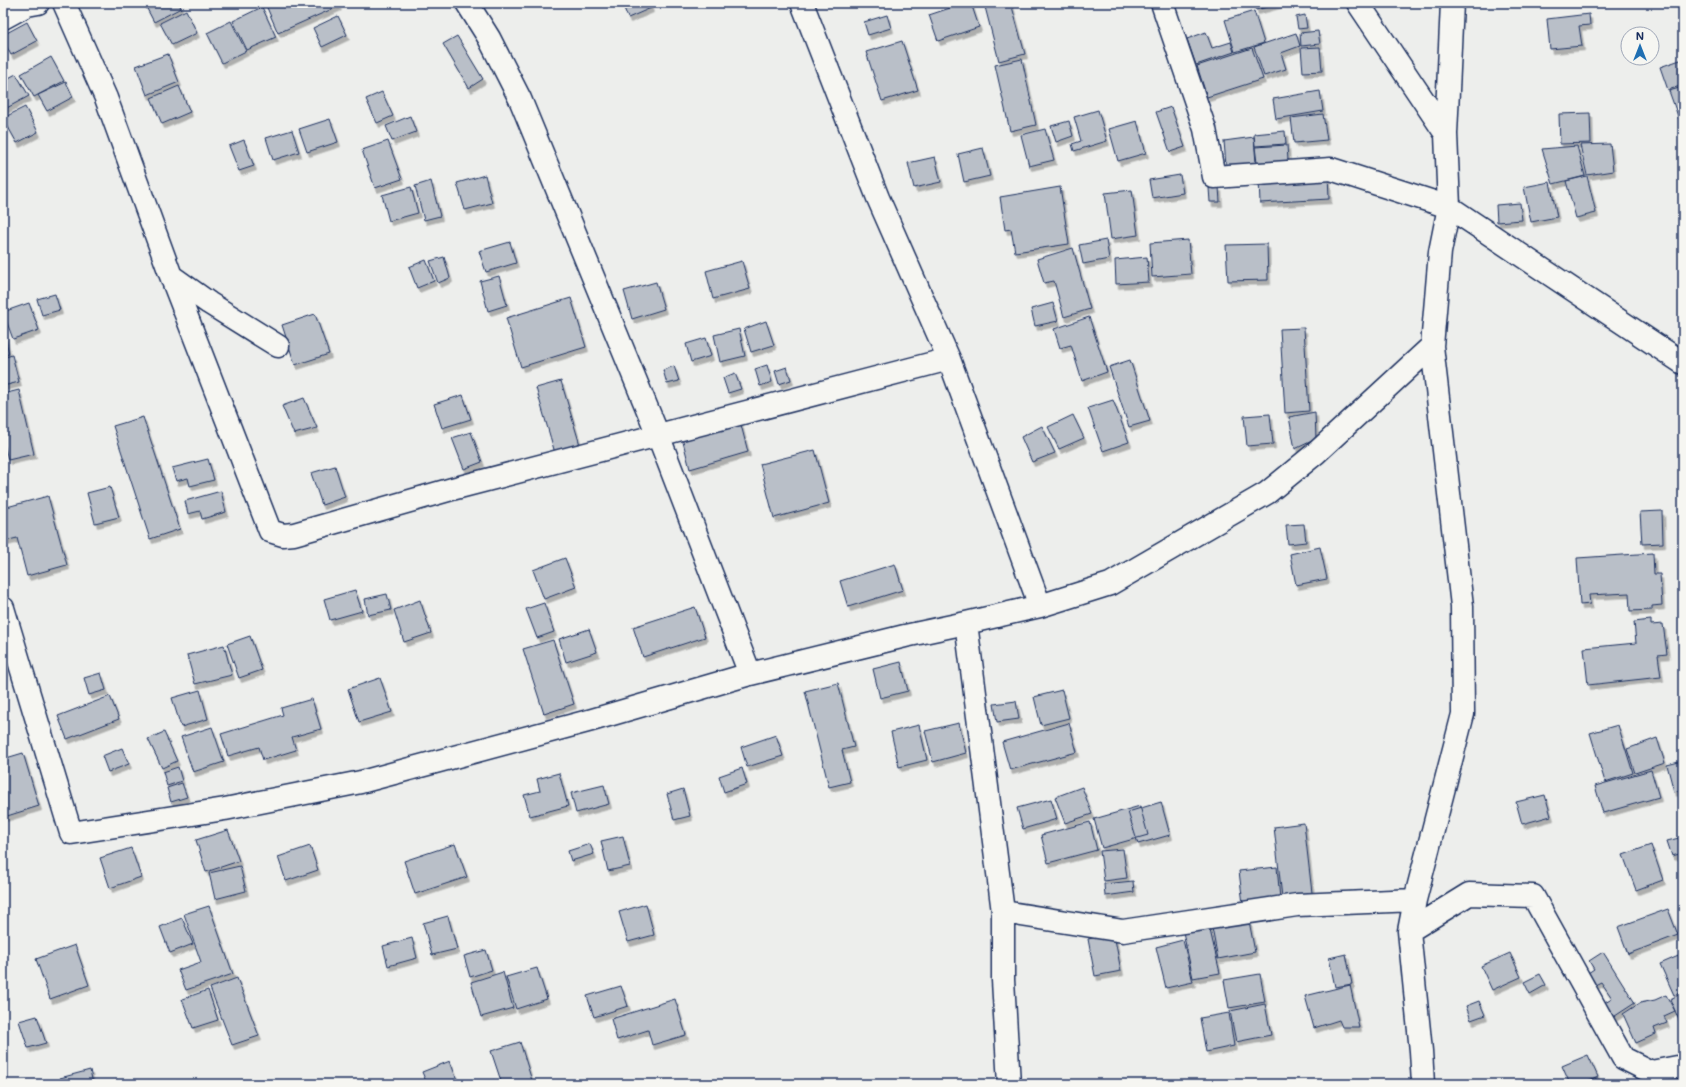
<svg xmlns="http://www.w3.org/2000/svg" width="1686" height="1087" viewBox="0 0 1686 1087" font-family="Mali,sans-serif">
<defs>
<filter id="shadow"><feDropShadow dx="2.5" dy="4.5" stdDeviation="0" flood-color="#0004"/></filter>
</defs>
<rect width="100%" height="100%" fill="#edeeec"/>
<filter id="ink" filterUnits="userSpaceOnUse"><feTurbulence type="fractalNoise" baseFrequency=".025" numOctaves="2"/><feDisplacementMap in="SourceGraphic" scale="8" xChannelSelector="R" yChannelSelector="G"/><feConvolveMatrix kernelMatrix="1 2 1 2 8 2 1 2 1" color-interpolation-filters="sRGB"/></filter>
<g filter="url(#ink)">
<path fill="#b9bfc8" stroke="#1b2f5e" filter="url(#shadow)" d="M144,3H179L181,8L154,22Z
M265,3H337L339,6L278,33Z
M622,3H649L651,8L628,18Z
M965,3H971L979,27L938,41L929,15Z
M984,3H1011L1025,54L999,61Z
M1254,3H1281L1256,10Z
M262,7L276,37L247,50L233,21Z
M186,10L197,33L172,45L160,23Z
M1254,11L1264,43L1235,52L1225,20Z
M1589,14L1590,25L1579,26L1582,46L1550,49L1547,19Z
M887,15L891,28L868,35L864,22Z
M1305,15L1307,28L1298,29L1296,17Z
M338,16L347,35L322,47L313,28Z
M231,21L246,51L222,63L207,33Z
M27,22L37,41L11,55L3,40V35Z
M1318,31L1320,44L1301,46L1300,33Z
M1206,32L1212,48L1231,42L1234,52L1196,65L1187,39Z
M1296,33L1300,46L1281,53L1286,69L1264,76L1254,47Z
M457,36L483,79L469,88L443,44Z
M902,41L918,90L882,101L866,52Z
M1320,47L1322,71L1303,72L1301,48Z
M1252,48L1263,79L1207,97L1197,66Z
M168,54L179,82L147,95L136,66Z
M51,57L64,81L34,97L21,74Z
M1022,59L1036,125L1010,131L995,65Z
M1683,59V85L1668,90L1660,67Z
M16,74L29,96L3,110V81Z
M66,82L73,97L47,111L38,95Z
M179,86L190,112L162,124L151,98Z
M1683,87V118L1679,119L1669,91Z
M1320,91L1323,111L1276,119L1273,99Z
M382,92L393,116L377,123L366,99Z
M25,107L38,132L17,143L3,118Z
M1171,107L1185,147L1170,152L1156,112Z
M1098,110L1107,141L1074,151L1072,144L1081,141L1074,117Z
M1590,113L1591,143L1560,144L1559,114Z
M1323,114L1327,140L1294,143L1291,118Z
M410,116L416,132L392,141L386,126Z
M330,119L338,142L307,152L299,129Z
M1069,121L1073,136L1056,142L1051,126Z
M1137,121L1146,153L1118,161L1109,129Z
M1045,129L1054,160L1029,166L1021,135Z
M292,130L299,152L273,160L266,138Z
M1285,131L1286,144L1255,146L1254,134Z
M1254,137L1256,163L1226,166L1224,141Z
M244,140L254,166L239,171L229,146Z
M388,141L402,179L375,188L362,150Z
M1610,144L1613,171L1587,175L1580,145Z
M1287,145L1288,161L1257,163L1255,147Z
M1577,146L1585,176L1553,184L1542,149Z
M983,148L990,176L964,182L958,154Z
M935,157L941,182L914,188L908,163Z
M1328,174L1329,199L1260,203L1259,179Z
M485,175L492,203L465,210L457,183Z
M1180,175L1183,193L1152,198L1149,180Z
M1587,176L1596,213L1576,218L1566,181Z
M431,181L440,216L424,220L415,186Z
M1550,182L1557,217L1531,222L1524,187Z
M411,187L418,213L389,221L382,195Z
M1060,187L1069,244L1015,252L1011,229L1005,230L1000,197Z
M1219,187L1220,202H1210L1209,188Z
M1132,190L1138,235L1111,239L1105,193Z
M1520,203L1522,220L1497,222L1496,205Z
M1106,240L1109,259L1083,264L1079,245Z
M1188,240L1191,274L1152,277L1150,243Z
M510,242L516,263L486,272L479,251Z
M1267,244L1268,280L1228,281L1226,245Z
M1073,248L1090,309L1064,317L1054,281L1044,283L1037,259Z
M444,257L450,278L438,283L430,261Z
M1147,257L1149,282L1116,284L1115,260Z
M426,260L434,281L417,288L409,267Z
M742,261L750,289L713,299L706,271Z
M499,276L507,305L488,311L480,281Z
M656,282L664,309L632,319L624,291Z
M55,294L60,310L42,315L37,299Z
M571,298L586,347L521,367L506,318Z
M29,303L39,330L13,339L3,312Z
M1053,303L1058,321L1035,326L1031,309Z
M315,314L329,354L295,365L282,325Z
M1089,317L1107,372L1082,381L1071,345L1060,348L1054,329Z
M766,321L774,345L751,352L744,329Z
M3,326L9,354L3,355Z
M1304,328L1309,411L1285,413L1280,329Z
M739,329L745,356L720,362L714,335Z
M706,338L711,356L691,362L686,344Z
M12,355L19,382L3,386V358Z
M1130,360L1150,421L1129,427L1109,367Z
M767,365L772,382L760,386L755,369Z
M674,366L679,381L667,384L663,370Z
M787,367L791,380L779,384L775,371Z
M735,373L741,389L728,393L723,378Z
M561,381L580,445L555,453L536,388Z
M19,390L34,454L8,460L3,439V394Z
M463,395L471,419L442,428L434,404Z
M304,398L317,428L294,434L282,406Z
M1113,400L1129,442L1103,451L1088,408Z
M1315,412L1316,439L1295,449L1289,417Z
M1270,414L1273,444L1247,446L1244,416Z
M1073,415L1084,438L1059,449L1048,427Z
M143,417L180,529L150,539L113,426Z
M740,421L748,452L690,469L682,438Z
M1042,426L1055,453L1032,462L1021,437Z
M471,432L482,462L464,469L452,438Z
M815,450L829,503L774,518L760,464Z
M208,459L214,480L190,486L188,478L176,481L172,468Z
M335,466L345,497L322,505L311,473Z
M110,487L119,517L95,523L87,493Z
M221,491L226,512L202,519L200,511L188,514L185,501Z
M48,496L67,565L27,576L17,538L5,541L3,534V508Z
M1662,511L1663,543L1642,544L1640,512Z
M1304,524L1306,542L1288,544L1286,525Z
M1320,547L1327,579L1296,585L1290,554Z
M1653,553L1654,574H1660L1662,605L1652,606V610L1630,611L1629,593L1589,595L1590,604L1580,605L1577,558Z
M565,558L576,587L544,599L533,570Z
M895,564L903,590L848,607L840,581Z
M355,590L362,611L330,620L324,599Z
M387,594L391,610L368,615L365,599Z
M420,600L431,633L404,642L394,610Z
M544,603L554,632L537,638L526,609Z
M695,607L705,637L643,657L633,627Z
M1651,620V625L1663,624L1667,654L1658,655L1661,677L1588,685L1584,648L1636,643L1634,622Z
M589,629L597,652L566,662L559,639Z
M250,636L262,670L239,678L227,644Z
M553,640L574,704L544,714L523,649Z
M224,645L232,675L195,684L187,655Z
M901,662L908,691L880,698L873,669Z
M101,673L106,690L89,695L84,678Z
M380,678L392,712L359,722L348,689Z
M838,683L854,747L842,750L850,782L829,787L805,691Z
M200,690L208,719L181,727L172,698Z
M1062,690L1069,718L1041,725L1034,697Z
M110,696L119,719L67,739L58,716Z
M312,699L321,729L292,737L296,750L263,760L259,747L228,756L221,734L283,715L281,708Z
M1016,701L1019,719L997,722L994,704Z
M959,723L966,753L933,762L925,731Z
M1069,723L1077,752L1010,770L1002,742Z
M919,725L927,760L899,767L891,732Z
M1618,725L1633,773L1605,782L1590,733Z
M212,727L224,762L193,772L181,737Z
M164,732L177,761L162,768L148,739Z
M776,735L783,756L747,767L741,747Z
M1657,738L1665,763L1635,773L1627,749Z
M122,748L129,764L108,772L102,756Z
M23,753L39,806L4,817L3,813V759Z
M1683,761V789L1674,792L1667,765Z
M178,767L182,781L167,786L163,772Z
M742,768L747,784L724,792L719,776Z
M1651,770L1659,797L1603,813L1595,786Z
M559,773L568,806L530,816L524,795L540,791L537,779Z
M182,783L187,797L171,802L167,788Z
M604,785L609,804L576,813L571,793Z
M1082,787L1092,814L1065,823L1055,797Z
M683,789L690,816L674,820L667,794Z
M1545,795L1551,816L1522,824L1516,802Z
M1051,799L1057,819L1023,829L1017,808Z
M1161,802L1170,835L1138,844L1128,812Z
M1140,806L1148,835L1102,848L1094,819Z
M1090,822L1097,850L1048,863L1041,835Z
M1304,823L1312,893L1282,897L1274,827Z
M228,830L239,861L206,872L196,840Z
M623,836L630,866L608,871L601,841Z
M1683,837V853L1672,856L1667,841Z
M455,844L467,877L415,894L404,861Z
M590,844L594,854L571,861L568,851Z
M1651,845L1663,880L1636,890L1623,855Z
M310,846L318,870L286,881L278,857Z
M131,848L141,877L110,888L100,858Z
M1123,849L1127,878L1104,881L1100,851Z
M240,866L246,891L215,899L209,873Z
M1277,867L1280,899L1243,904L1239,871Z
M1133,881L1134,892L1105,896L1104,884Z
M646,904L654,935L628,942L619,912Z
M209,906L233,974L186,990L178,970L201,962L184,914Z
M1668,909L1678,935L1628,954L1618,927Z
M448,916L457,949L432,955L423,923Z
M182,918L193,944L170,953L160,927Z
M1249,921L1255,952L1218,959L1212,928Z
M1209,926L1220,973L1193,978L1183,932Z
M1114,934L1121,971L1095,976L1088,939Z
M412,938L417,958L388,966L383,946Z
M1183,940L1193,982L1166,988L1156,947Z
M75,945L89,985L50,999L36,959Z
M486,950L492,970L470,977L464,956Z
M1603,952L1635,1003L1612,1018L1603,1003L1612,998L1601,982L1595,985L1588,973L1594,969L1589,961Z
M1510,953L1521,977L1492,990L1481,966Z
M1346,954L1352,984L1335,987L1329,958Z
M1683,954V992L1674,995L1660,964Z
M537,968L547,999L516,1009L506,977Z
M503,972L513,1008L481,1017L471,982Z
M1260,974L1265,1002L1229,1008L1224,980Z
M1540,974L1546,985L1530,994L1524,982Z
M237,978L259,1036L232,1045L210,988Z
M1350,985L1359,1027H1342L1339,1020L1314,1028L1305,996Z
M621,986L628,1006L594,1017L587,996Z
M208,990L218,1020L193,1028L182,999Z
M1683,993V1025H1681L1670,999Z
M1666,995L1675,1011L1664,1016L1667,1023L1654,1028L1656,1034L1636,1043L1623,1014L1640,1003L1655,1000Z
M675,999L686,1035L652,1045L648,1030L617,1040L611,1019Z
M1479,1001L1485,1015L1471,1020L1466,1006Z
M1265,1004L1271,1035L1236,1042L1230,1011Z
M1229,1013L1234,1046L1206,1052L1200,1018Z
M37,1016L46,1043L28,1048L19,1021Z
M520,1042L533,1084H502L491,1051Z
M1588,1055L1598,1077L1583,1084H1570L1562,1066Z
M450,1061L458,1083L427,1084L422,1072Z
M90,1070L93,1084H61L60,1078Z
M494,1080L496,1084H483Z"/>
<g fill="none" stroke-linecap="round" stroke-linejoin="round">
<g stroke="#1b2f5e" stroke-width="25">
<path id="minor" d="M64,3L106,98L171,276L270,531L283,535L294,534L452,489L949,359
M467,3L489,38L520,99L658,435L750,674
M802,3L878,198L949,359L1040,606L966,623L1003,912V980L1009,1084
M1162,3L1205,129L1214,177L1331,169L1449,207L1683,363
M1358,3L1446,134
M3,18L27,5L38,3
M171,276L209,303L278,346
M1040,606L1110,584L1267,493L1316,453L1432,346
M3,608L71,833L225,809L361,782L592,720L750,674L905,636L966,623
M1003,912L1123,931L1297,905L1415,900
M1409,931L1469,894L1533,896L1623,1058L1651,1072L1683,1066
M1423,1084L1421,1051L1409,931L1415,900L1463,714L1462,606L1432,346L1440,252L1449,207L1446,134L1452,3"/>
</g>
<use href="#minor" stroke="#f6f6f2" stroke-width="22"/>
</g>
</g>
<rect width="1686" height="1087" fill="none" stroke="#f6f6f2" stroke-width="16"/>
<rect x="8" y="8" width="1670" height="1071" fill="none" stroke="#1b2f5e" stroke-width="1.5" filter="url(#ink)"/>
<g transform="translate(1640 46)"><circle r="19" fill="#f6f6f2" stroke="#9ea6b7"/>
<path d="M0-3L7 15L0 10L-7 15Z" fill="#1f6fb2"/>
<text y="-6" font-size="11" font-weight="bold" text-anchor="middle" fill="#1b2f5e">N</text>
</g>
</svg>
